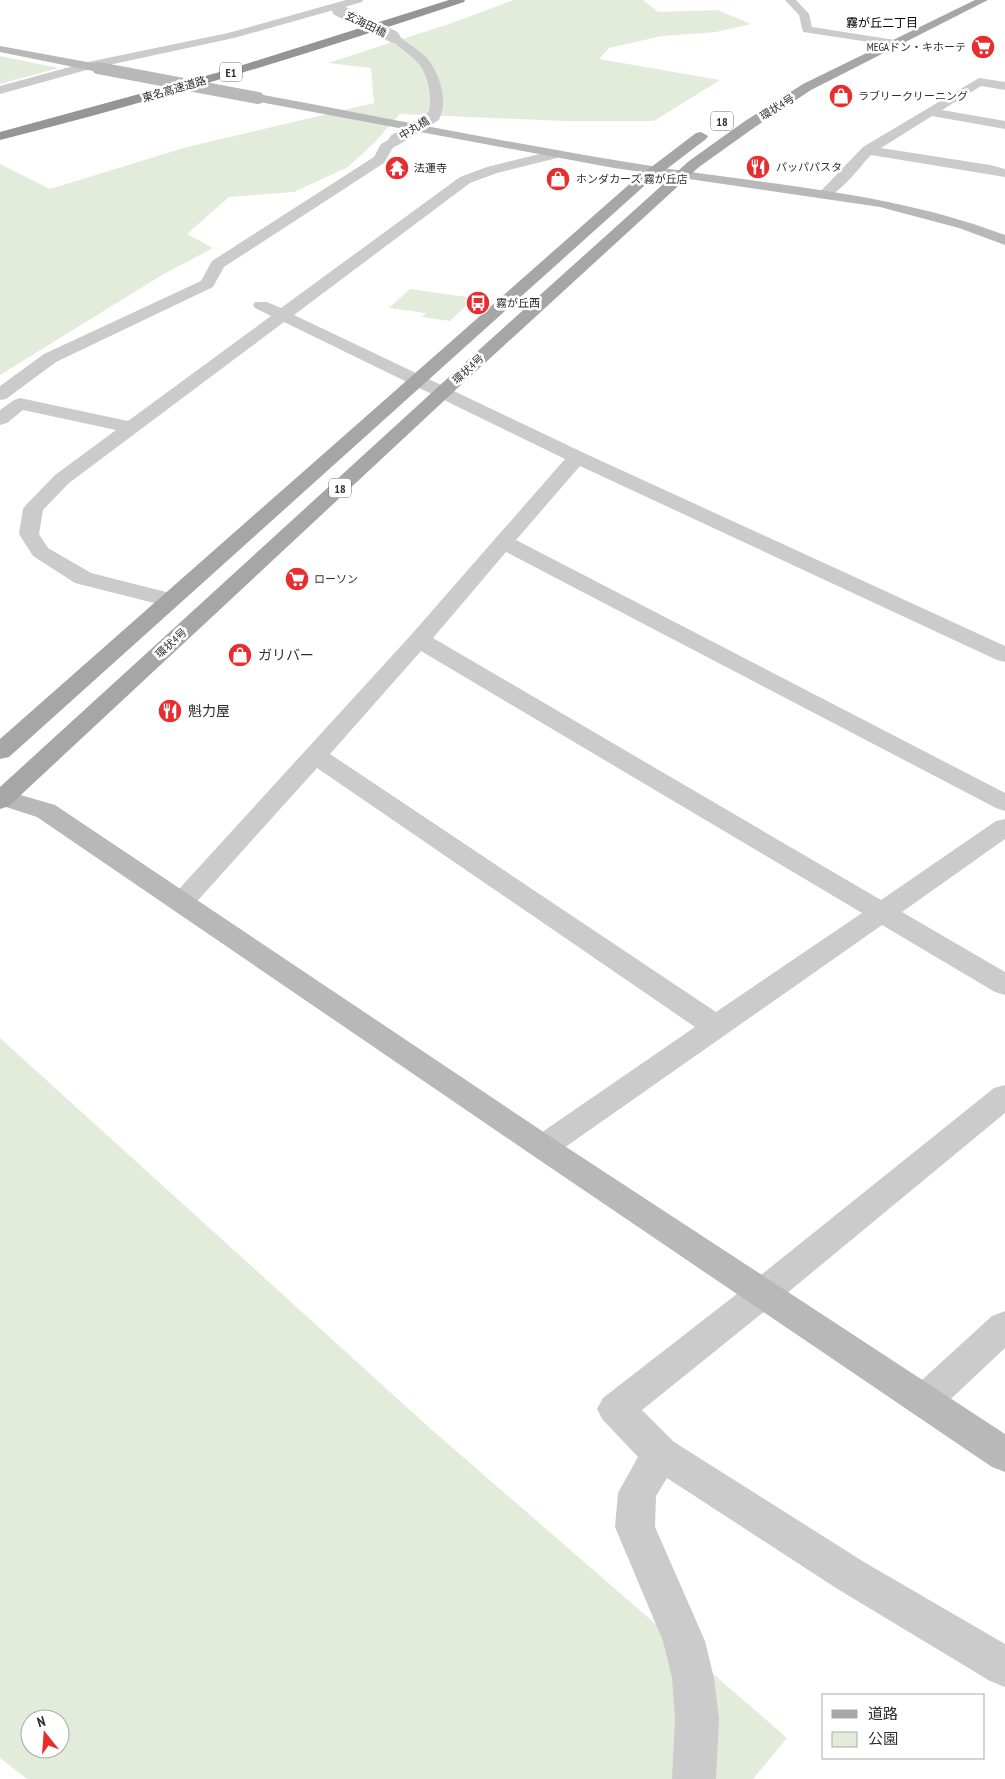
<svg xmlns="http://www.w3.org/2000/svg" width="1005" height="1779" viewBox="0 0 1005 1779" font-family="'PT Sans Narrow','Noto Sans JP',sans-serif">
<rect width="100%" height="100%" fill="#fff"/>
<path fill="#e3ecdb" fill-rule="evenodd" d="M514,0H643L658,12L717,10L751,24L716,32L662,36L609,48L599,59L720,80L654,121H564L400,114L375,142L348,167L294,192L229,197L187,234L213,248L162,275L0,375V164L50,189L187,147L374,103L371,68L328,63L449,24Z
M0,56L59,68L0,84Z
M410,289L474,298L450,321L422,317L426,313L389,308Z
M0,1038L432,1430L787,1738L753,1779H27L0,1758ZM30,1719H60V1749H30Z"/>
<g fill="none" stroke-linecap="round" stroke-linejoin="round">
<path fill="#cbcbcb" fill-rule="evenodd" d="M346,0H363L362,2L234,38L90,69L0,94V86L88,62L228,33Z
M785,0H796L809,14L812,27L895,40L901,43L895,46L803,32L799,15Z
M394,34L398,35C406,43 417,48 426,57C439,71 449,101 439,119L434,120L428,116C433,99 429,72 415,60C407,52 398,47 390,39L388,37L390,35Z
M979,78L1005,82V90L981,86L942,110L1005,121V129L932,116L881,148L990,165L1005,169V177L871,155C860,166 835,202 819,198L817,195L863,147Z
M395,136L402,140L392,149L384,163L224,267L213,287L56,362L6,399L0,400V386L44,354L201,281L212,261L374,157L381,144Z
M556,150L561,151L563,154L561,157L497,173L470,183L294,315L584,453L1005,646V662L997,660L580,466L516,540L1005,793V811L996,808L506,552L433,638L881,900L996,821L1005,819V839L902,912L1005,972V995L995,992L882,925L554,1155L543,1159L532,1155L527,1147L532,1139L695,1027L317,768L192,907L182,910L172,907L168,901L411,635L565,459L284,322L69,483L43,510L39,534L48,548L91,573L178,595L181,600L178,605L170,607L75,583L33,556L19,534L23,509L26,505L55,475L116,430L23,410L7,423L0,425V410L14,400L20,398L128,421L271,316L255,308L253,305L255,302H267L281,308L460,177L487,167ZM421,651L862,913L716,1012L330,754Z
M1005,1085V1113L775,1303L642,1410L674,1442L864,1562L1005,1644V1687L990,1681L836,1588L667,1478L656,1496L655,1527L705,1641L714,1678L719,1719L716,1779H672L675,1719L672,1678L663,1641L615,1527L618,1493L638,1457L603,1420L597,1409L603,1398L751,1283L994,1088Z
M1005,1311V1348L937,1412L924,1417L911,1412L905,1401L911,1390L992,1316Z"/>
<path fill="#b8b8b8" fill-rule="evenodd" d="M0,46L98,64L104,68L98,72L0,52Z
M258,94C393,119 528,147 664,168C781,186 894,193 1005,235V245L959,228L880,207L614,168L254,101L252,98Z
M0,789L55,805L554,1139L1005,1434V1472L992,1467L532,1155L37,817L0,805Z"/>
<path fill="#a6a6a6" fill-rule="evenodd" d="M975,0H988L811,90L755,127L699,167L462,384L9,806L0,809V787L450,376L689,161L745,121L803,84Z
M701,132L708,136L706,139L643,187L9,757L0,759V739L633,181L696,133Z"/>
<path fill="#959595" fill-rule="evenodd" d="M449,0H465L464,2C311,53 156,101 0,140V132L227,70Z"/>
<path stroke="#cbcbcb" stroke-width="12" d="M338,10L394,37
M395,140L434,116"/>
<path stroke="#b8b8b8" stroke-width="12" d="M98,68L258,98"/>
</g>
<defs>
<g id="supermarket-disc" transform="scale(1.25)"><circle r="9.5" fill="#e82d2e" stroke="#fff"/><path d="M-6-5.5h2.5l.6 2H6L4.5 2H-2.5L-4.4-4H-6ZM-1.5 3.2a1.3 1.3 0 1 0 .1 0ZM3 3.2a1.3 1.3 0 1 0 .1 0Z" fill="#fff"/></g>
<g id="shop-disc" transform="scale(1.25)"><circle r="9.5" fill="#e82d2e" stroke="#fff"/><path d="M-5-2.5h2.3a2.7 3.5 0 0 1 5.4 0H5L5.5 6h-11ZM-1.5-2.5h3a1.5 2.3 0 0 0-3 0Z" fill="#fff"/></g>
<g id="restaurant-disc" transform="scale(1.25)"><circle r="9.5" fill="#e82d2e" stroke="#fff"/><path d="M-5-6h1v4h1v-4h1v4h1v-4h1v5L-1.5 .5V6h-2V.5L-5-1ZM5-6V6H3V1.5H1.5Q1.5-4 5-6Z" fill="#fff"/></g>
<g id="temple-disc" transform="scale(1.25)"><circle r="9.5" fill="#e82d2e" stroke="#fff"/><path d="M0-6L5-2H3V0L6.5 2.5H4V6H1.5V3h-3V6H-4V2.5H-6.5L-3 0V-2H-5Z" fill="#fff"/></g>
<g id="bus-disc" transform="scale(1.25)"><circle r="9.5" fill="#e82d2e" stroke="#fff"/><path d="M-5-6H5V4H4V6H2V4H-2V6H-4V4H-5ZM-3.5-4V0h7V-4ZM-3.5 1.2v1.5H-2V1.2ZM2 1.2v1.5H3.5V1.2Z" fill="#fff"/></g>
</defs>
<g fill-rule="evenodd">
<use href="#supermarket-disc" x="983" y="47"/>
<use href="#shop-disc" x="841" y="96"/>
<use href="#restaurant-disc" x="758" y="167"/>
<use href="#temple-disc" x="397" y="168"/>
<use href="#shop-disc" x="558" y="179"/>
<use href="#bus-disc" x="478" y="303"/>
<use href="#supermarket-disc" x="297" y="579"/>
<use href="#shop-disc" x="240" y="655"/>
<use href="#restaurant-disc" x="170" y="711"/>
</g>
<g text-anchor="middle" dominant-baseline="central" stroke-width="5" stroke-linejoin="round" paint-order="stroke">
<g font-size="11" fill="#2e2e2e" stroke="#fff">
<text transform="translate(366 24) rotate(26)">玄海田橋</text>
<text transform="translate(174 89) rotate(-16)">東名高速道路</text>
<text transform="translate(777 107) rotate(-32)">環状4号</text>
<text transform="translate(414 128) rotate(-31)">中丸橋</text>
<text transform="translate(468 369) rotate(-43)">環状4号</text>
<text transform="translate(171 643) rotate(-43)">環状4号</text>
</g>
<g font-size="11" fill="#2e2e2e" stroke="#fff" text-anchor="start">
<text x="966" y="47" text-anchor="end">MEGAドン・キホーテ</text>
<text x="858" y="96">ラブリークリーニング</text>
<text x="776" y="167">パッパパスタ</text>
<text x="414" y="168">法運寺</text>
<text x="576" y="179">ホンダカーズ 霧が丘店</text>
<text x="496" y="303">霧が丘西</text>
<text x="314" y="579">ローソン</text>
</g>
<g font-size="12" fill="#000" stroke="#fff">
<text x="882" y="22">霧が丘二丁目</text>
</g>
<g fill="#fff" stroke="#6d6d6d" stroke-width="1">
<rect x="220" y="62.5" width="22" height="19" rx="4"/>
<rect x="711" y="111.5" width="22" height="19" rx="4"/>
<rect x="329" y="478.5" width="22" height="19" rx="4"/>
</g>
<g font-size="12" font-weight="bold" fill="#2e2e2e">
<text x="231" y="72">E1</text>
<text x="722" y="121">18</text>
<text x="340" y="488">18</text>
</g>
<g font-size="14" fill="#2e2e2e" stroke="#fff" text-anchor="start">
<text x="258" y="655">ガリバー</text>
<text x="188" y="711">魁力屋</text>
</g>
</g>
<rect x="822" y="1694" width="162" height="65" fill="#ffffff" stroke="#ababab"/>
<rect x="832" y="1710" width="25" height="8" fill="#a6a6a6" stroke="#ababab"/>
<text x="868" y="1719" font-size="15" fill="#2e2e2e">道路</text>
<rect x="832" y="1732" width="25" height="15" fill="#e3ecdb" stroke="#ababab"/>
<text x="868" y="1744" font-size="15" fill="#2e2e2e">公園</text>
<g transform="translate(45 1734) rotate(343)"><circle r="24" fill="#ffffff" stroke="#ababab"/>
<path d="M0-4L9 19L0 12L-9 19Z" fill="#e82d2e"/>
<text y="-8" font-size="14" font-weight="bold" text-anchor="middle" fill="#2e2e2e">N</text>
</g>
</svg>
